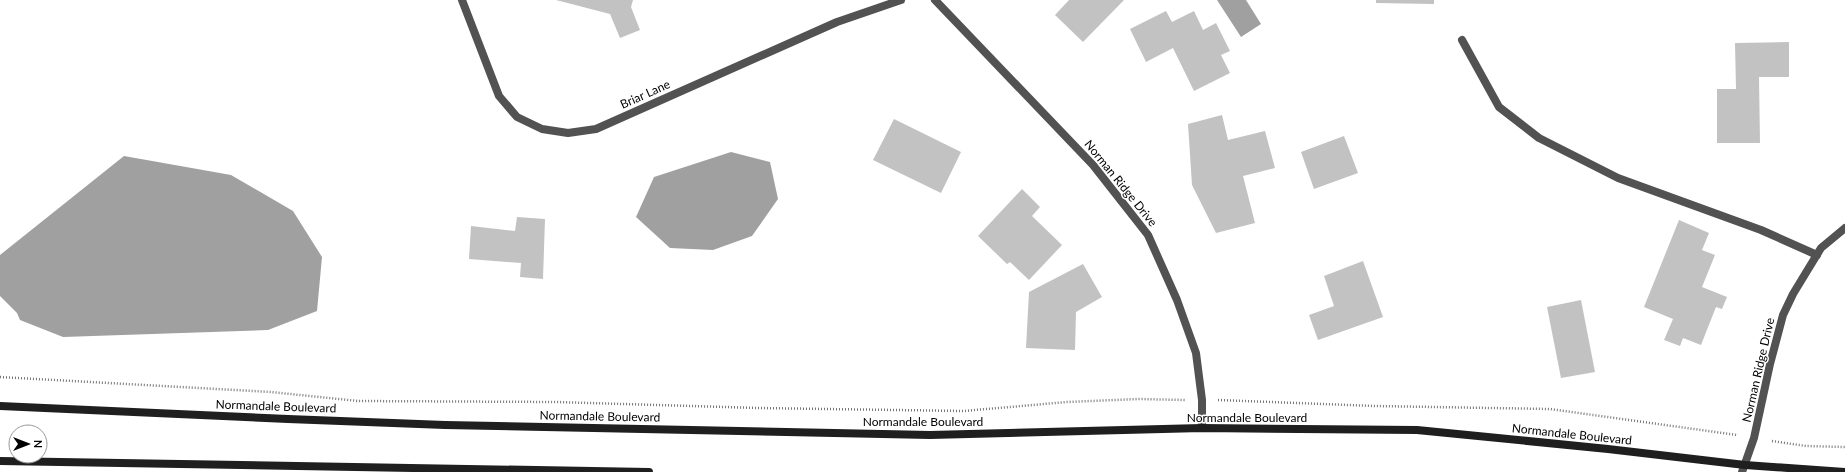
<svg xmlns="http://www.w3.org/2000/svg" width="1845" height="472" viewBox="0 0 1845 472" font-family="Lato,sans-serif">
<rect width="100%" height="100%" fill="#fff"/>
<path fill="#a0a0a0" d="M1217,0H1246L1261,24L1241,37Z
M731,152L770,162L778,199L752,236L713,250L670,248L636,217L654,177Z
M124,156L231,175L293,211L322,257L317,311L268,330L63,337L20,320L17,313L0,296V255Z"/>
<path fill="#c2c2c2" d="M556,0H633L631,7L640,30L620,38L610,14Z
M1069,0H1124L1083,42L1055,15Z
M1376,0H1434V4L1376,3Z
M1166,11L1172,22L1194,11L1203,30L1216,23L1230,51L1221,55L1230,73L1194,91L1173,48L1146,62L1130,29Z
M1789,42V77H1759L1760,143H1717V89H1736L1735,43Z
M1222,115L1228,140L1265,131L1275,168L1243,176L1255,223L1216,233L1192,185L1188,124Z
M894,119L961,152L941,193L873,160Z
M1344,136L1358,173L1314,189L1301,152Z
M1022,189L1040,207L1032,216L1062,245L1029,280L1010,262L1007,264L978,236Z
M517,217L545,219L543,279L520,277L521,263L469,259L471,226L515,231Z
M1679,220L1709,233L1702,250L1715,255L1702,287L1727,297L1722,309L1716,307L1701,345L1683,338L1680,346L1664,340L1673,319L1644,307Z
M1363,261L1383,317L1318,340L1309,315L1334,306L1324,276Z
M1083,264L1102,297L1076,312L1075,350L1026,348L1029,292Z
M1581,300L1595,372L1561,378L1547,307Z"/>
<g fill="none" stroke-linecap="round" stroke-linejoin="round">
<path stroke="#747474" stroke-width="2.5" stroke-dasharray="1 2" stroke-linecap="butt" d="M0,377L271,392L358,401L556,402L759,408L964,411L1067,402L1139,399L1185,400
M1218,400L1375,406L1550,409L1737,435
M1772,441L1806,446L1845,447"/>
<path stroke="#525252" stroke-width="8" d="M1462,40L1499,107L1539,138L1618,178L1761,230L1817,255"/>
<path stroke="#525252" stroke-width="8" d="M462,0L499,96L517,117L542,129L568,133L596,129L837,22L901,0
M935,0L1093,165L1148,235L1177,300L1196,353L1202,400V428
M1742,472L1754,438L1770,364L1783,315L1793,294L1821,248L1845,228"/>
<path stroke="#1f1f1f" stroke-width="8" d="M0,406L288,419L445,425L930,435L1202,428L1417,430L1608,449L1745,465L1845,472
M0,461L649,472"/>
</g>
<g text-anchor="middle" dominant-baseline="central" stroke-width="3" stroke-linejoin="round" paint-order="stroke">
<g font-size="12" fill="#000" stroke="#fff">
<text transform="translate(645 94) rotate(-24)">Briar Lane</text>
<text transform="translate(1121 183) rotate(51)">Norman Ridge Drive</text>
<text transform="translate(1758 370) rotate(-77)">Norman Ridge Drive</text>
<text transform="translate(276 406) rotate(2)">Normandale Boulevard</text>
<text transform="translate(600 416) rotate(1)">Normandale Boulevard</text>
<text x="1247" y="417">Normandale Boulevard</text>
<text x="923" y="421">Normandale Boulevard</text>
<text transform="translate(1572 434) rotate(6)">Normandale Boulevard</text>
</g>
</g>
<g transform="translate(28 444) rotate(90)"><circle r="19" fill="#ffffff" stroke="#999999"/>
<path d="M0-3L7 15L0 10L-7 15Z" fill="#000000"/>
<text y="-6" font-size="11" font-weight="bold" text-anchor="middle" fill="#000000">N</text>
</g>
</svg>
